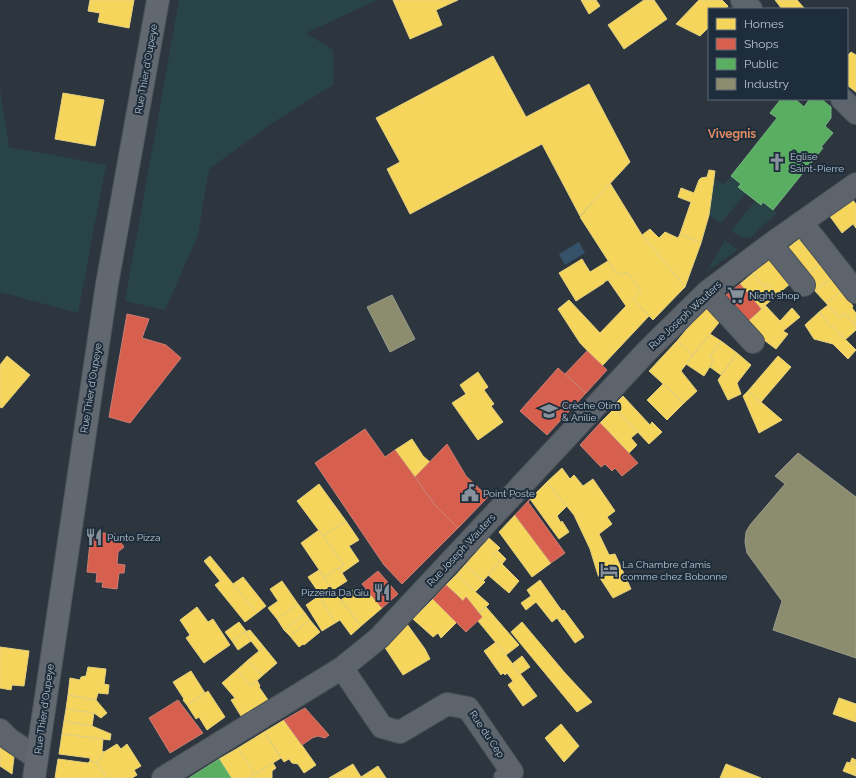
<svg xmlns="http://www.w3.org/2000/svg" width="856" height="778" viewBox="0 0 856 778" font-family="Raleway,sans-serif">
<rect width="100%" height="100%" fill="#2d363e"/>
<path fill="#284446" d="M179,0H377L306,33L333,50V85L274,122L209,169L198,235L165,310L125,301Z
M0,89L9,147L106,165L78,313L0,292Z
M731,176L741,184L738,187L746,193L721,223L709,215L714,179L724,184Z
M755,201L760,205L763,202L777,213L751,237L742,238L731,231Z
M725,240L738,250L707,271Z"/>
<path fill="#36516a" d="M579,242L585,253L565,265L559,254Z"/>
<path fill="#f6d55c" stroke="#e3d07e" d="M90,0H134L129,28L98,22L100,13L88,11Z
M393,0H458L436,10L442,25L410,39Z
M581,0H596L600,6L589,14Z
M644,0H654L667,19L624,49L608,25Z
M699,0H722L728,6L726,9H709V27L700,36L676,24Z
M775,0H797L805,9H782Z
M851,52L856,55V92L847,85V55H848Z
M493,56L526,117L589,84L630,162L580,216L542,144L410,214L387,169L400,162L376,118Z
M63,93L104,100L95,146L55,139Z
M709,170L715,171L709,215L701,243L680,234L691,202L678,197L681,188L694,193L699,180L701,178L707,177Z
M610,183L642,235L685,287L653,320L633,299L641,291L627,272L621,275L618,272L616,273L580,217Z
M852,199L856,204V228L853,224L842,233L829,215Z
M650,229L659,238L665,232L678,238L680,234L701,243L685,287L642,235Z
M799,239L820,264L804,277L783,252Z
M774,255L791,283L777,295L768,284L764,287L753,273Z
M582,259L590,272L608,261L616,273L618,272L621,275L627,272L641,291L633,299L649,316L602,366L580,343L558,309L569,300L600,333L626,306L608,280L604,282V283L576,301L559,273Z
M820,264L831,278L815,291L804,277Z
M753,273L764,287L768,284L777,295L761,309L740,284Z
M831,278L841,291L826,303L815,291Z
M841,291L853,306L852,308L856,313V326L845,313L839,318L826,303Z
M765,305L780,321L792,308L800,317L783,331L788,334L776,349L764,340L747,322Z
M828,305L839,318L845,313L856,326V330L845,340L832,326L831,327L819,312Z
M706,306L721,320L693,355L677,341Z
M819,312L831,327L832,326L856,350L848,359L833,344L814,339L805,325Z
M710,334L721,341L710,357L714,360L704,376L686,364Z
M677,341L693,355L681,371L697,391L684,403L649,371Z
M721,341L737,353L721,375L710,367L714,360L710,357Z
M737,353L751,365L737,383L741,394L728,400L718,380Z
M7,356L30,375L2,408L0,407V365Z
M778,356L791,367L761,402L748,391Z
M478,372L488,387L484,390L494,404L491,406L503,422L478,440L452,403L466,394L460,385Z
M663,384L684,403L667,420L647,400Z
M748,391L761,402L782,420L759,433L743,396Z
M623,396L650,425L652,422L662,432L649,444L613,406Z
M615,408L638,432L631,438L637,445L629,453L600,423Z
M412,439L423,456L430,462L415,477L395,450Z
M562,468L570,479L574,475L583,486L593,479L615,511L607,517L612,524L599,534L609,555L615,554L631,589L613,598L598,575L590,549L574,515L547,482Z
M547,482L567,506L557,516L561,523L562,521L569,532L559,539L530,499Z
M319,484L346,521L323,536L297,501Z
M515,515L551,563L532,577L499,532Z
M346,521L359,540L349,546L359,561L342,573L339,568L344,565L323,536Z
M319,530L344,565L324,577L301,543Z
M489,538L500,548L493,555L500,562L483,581L465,565Z
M497,550L506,559L502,564L519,581L509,593L488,575L500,562L493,555Z
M210,556L257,613L245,622L215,585L220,581L204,561Z
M465,565L485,582L475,592L456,575Z
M339,568L347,581L333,590L324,577Z
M319,570L333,590L361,626L351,635L340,620L335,623L319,596H321L308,577Z
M456,575L489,604L479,613L466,597L463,601L446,585Z
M243,577L266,606L257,613L233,584Z
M540,580L562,611L564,610L584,637L575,643L557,618L552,622L536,602L526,610L521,603L531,596L527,590Z
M282,581L298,604L277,619L268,608L278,601L270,589Z
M366,589L382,608L361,626L341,600L353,590L358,596Z
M319,596L335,623L322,631L306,605Z
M433,599L457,622L441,638L438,633L433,637L413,619Z
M298,604L305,613L284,630L277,619Z
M197,607L208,622L213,619L230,645L204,663L186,638L190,635L180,620Z
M486,607L519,645L506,655L478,621L482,617L479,613Z
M305,613L310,620L290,636L284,630Z
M310,620L320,632L304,645L303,644L299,647L290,636Z
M239,622L246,631L232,641L225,632Z
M522,622L565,673L592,702L577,712L511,632Z
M407,624L425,649L430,659L403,675L384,646Z
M250,630L264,647L259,651L244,632Z
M244,632L251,641L238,650L232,641Z
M496,642L537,696L523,706L508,685L513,681L507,673L505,675L503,673L501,675L484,651Z
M0,647L29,651L24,686L12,685L11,690L0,688Z
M264,647L277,663L262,676L248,660Z
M522,656L530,667L520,674L512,664Z
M248,660L262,676L251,686L237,670Z
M88,667L106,669L104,684L109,685L108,694L98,693L96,700L68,695L70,678L80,680L81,677L86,676Z
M237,670L251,686L257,680L260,686L259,687L268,700L241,716L231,700L235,698L222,683Z
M191,671L205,693L187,705L183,700L184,699L173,682Z
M208,691L225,717L207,730L199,717L196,719L187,705Z
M68,695L96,700L107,713L101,718L94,713L66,709Z
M839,698L856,704V722L833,714Z
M66,709L94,713L92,726L64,721Z
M284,720L316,765L304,773L298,764L292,763L289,759L284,762L264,732Z
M64,721L92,726L111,734L110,740L62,734Z
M561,724L579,746L564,762L545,738Z
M264,732L281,758L255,774L238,748Z
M62,734L103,739L102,751L104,752L97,763L90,761V758L59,754Z
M0,741L14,757L12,774L0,766Z
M117,744L121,749L127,744L141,766L134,770L137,775L132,778H107L97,763L104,752Z
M238,748L255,774L248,778H231L219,759Z
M852,758L856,760V765L850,763Z
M58,759L88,763L90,761L97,763L107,778H55Z
M847,762L856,765V776L843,771Z
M273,763L276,768L272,771V778H248Z
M353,764L361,777L378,766L386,778H329Z
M726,764L761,778H720Z"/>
<path fill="#d6604d" stroke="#cd7e74" d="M740,284L761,309L747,322L725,296Z
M127,314L149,319L142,338L166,345L181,358L130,423L109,417Z
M587,351L607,370L586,393L565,374Z
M558,368L586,393L547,435L520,411Z
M600,423L638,463L622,476L615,468L612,471L605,464L601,467L580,445Z
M365,429L385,457L395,450L435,505L458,528L402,584L384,565L315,463Z
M447,444L466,476L487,496V498L458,528L435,505L415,477Z
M530,499L528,502L565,553L551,563L515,515Z
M91,532L115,534L124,547L118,552L117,564L125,565L124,573H119L117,589L102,587L103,582H96L97,573L87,572Z
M378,571L398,594L382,608L362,584Z
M446,585L463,601L466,597L482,617L466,632L433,599Z
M178,700L203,733L170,753L149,718Z
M305,708L329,735L325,738L318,736L312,738L302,745L284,720Z"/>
<path fill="#5aae61" stroke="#76b482" d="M781,99H795L804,107L809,100L821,99L831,107V118L825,126L833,133L821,147L823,148L773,210L763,202L761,205L738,187L741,184L731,176L777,118L770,113Z
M219,759L231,778H189Z"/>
<path fill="#8c8c6e" stroke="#999c8b" d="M392,295L415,339L390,352L367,307Z
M798,453L856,497V658L773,630L782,601L747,553L745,542L746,532L750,525L785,484L775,476Z"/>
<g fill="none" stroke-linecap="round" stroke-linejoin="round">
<g stroke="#4b5258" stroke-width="24">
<path id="street" d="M742,0L751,9
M842,99L856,113
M802,223L856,292
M771,244L804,285
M707,292L753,342
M342,668L382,727L400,732L447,704L468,708L512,772L505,778
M0,730L9,739L37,758
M163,778L342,668L379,638L648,350L707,292L771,244L856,184"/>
</g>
<g stroke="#4b5258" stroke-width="24">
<path id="secondary" d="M34,778L107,284L158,0"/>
</g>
<use href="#street" stroke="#5e646b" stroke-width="22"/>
<use href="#secondary" stroke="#626870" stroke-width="22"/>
</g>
<defs>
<g id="church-bare" transform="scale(1.38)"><path d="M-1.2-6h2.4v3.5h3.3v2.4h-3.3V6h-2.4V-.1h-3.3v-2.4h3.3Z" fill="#87929c" stroke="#1e2d3b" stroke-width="2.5" paint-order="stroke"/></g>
<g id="supermarket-bare" transform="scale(1.38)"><path d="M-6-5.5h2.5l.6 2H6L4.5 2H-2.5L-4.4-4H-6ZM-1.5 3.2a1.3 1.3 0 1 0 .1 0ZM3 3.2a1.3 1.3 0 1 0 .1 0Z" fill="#87929c" stroke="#1e2d3b" stroke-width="2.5" paint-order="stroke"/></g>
<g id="school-bare" transform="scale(1.38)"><path d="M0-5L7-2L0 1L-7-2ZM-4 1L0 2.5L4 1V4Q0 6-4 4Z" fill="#87929c" stroke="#1e2d3b" stroke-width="2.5" paint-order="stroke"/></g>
<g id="civic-bare" transform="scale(1.38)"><path d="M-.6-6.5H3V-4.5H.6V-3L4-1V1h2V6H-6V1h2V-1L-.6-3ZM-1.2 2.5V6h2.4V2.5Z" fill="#87929c" stroke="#1e2d3b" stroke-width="2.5" paint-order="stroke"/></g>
<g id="restaurant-bare" transform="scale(1.38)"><path d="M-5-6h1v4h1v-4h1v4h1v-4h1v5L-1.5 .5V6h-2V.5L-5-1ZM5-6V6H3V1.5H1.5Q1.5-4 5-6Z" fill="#87929c" stroke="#1e2d3b" stroke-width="2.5" paint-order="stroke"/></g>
<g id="hotel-bare" transform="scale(1.38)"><path d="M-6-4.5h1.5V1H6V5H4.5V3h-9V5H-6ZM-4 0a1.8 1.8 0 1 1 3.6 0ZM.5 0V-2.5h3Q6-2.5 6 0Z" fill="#87929c" stroke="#1e2d3b" stroke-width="2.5" paint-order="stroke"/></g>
</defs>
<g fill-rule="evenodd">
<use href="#church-bare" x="777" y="162"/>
<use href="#supermarket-bare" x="736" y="295"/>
<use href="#school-bare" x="549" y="411"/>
<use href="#civic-bare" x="470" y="493"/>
<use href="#restaurant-bare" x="94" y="537"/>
<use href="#hotel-bare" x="609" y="570"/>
<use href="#restaurant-bare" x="382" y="592"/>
</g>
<g text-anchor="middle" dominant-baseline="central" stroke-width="4" stroke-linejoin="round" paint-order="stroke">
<g font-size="10" fill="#b8c3ce" stroke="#1e2d3b">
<text transform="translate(146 69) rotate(-80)">Rue Thier d'Oupeye</text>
<text transform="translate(685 315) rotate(-43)">Rue Joseph Wauters</text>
<text transform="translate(91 388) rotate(-81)">Rue Thier d'Oupeye</text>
<text transform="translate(461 550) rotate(-47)">Rue Joseph Wauters</text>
<text transform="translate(44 709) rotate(-82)">Rue Thier d'Oupeye</text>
<text transform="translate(487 734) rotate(56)">Rue du Cep</text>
</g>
<g font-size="10" fill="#b8c3ce" stroke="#1e2d3b" text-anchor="start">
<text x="790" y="156">Église<tspan x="790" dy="12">Saint-Pierre</tspan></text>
<text x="749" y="295">Night shop</text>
<text x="562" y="405">Crèche Otim<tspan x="562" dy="12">&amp; Anilie</tspan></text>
<text x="483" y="493">Point Poste</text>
<text x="107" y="537">Punto Pizza</text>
<text x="622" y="564">La Chambre d'amis<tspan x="622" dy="12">comme chez Bobonne</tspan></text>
<text x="369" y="592" text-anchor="end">Pizzeria Da Giu</text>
</g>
<g font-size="12" font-weight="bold" fill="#e08b61" stroke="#1e2d3b">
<text x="732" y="134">Vivegnis</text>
</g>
</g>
<rect x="708" y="8" width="140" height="92" fill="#1e2d3b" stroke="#5c6976"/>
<rect x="716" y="18" width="20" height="12" fill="#f6d55c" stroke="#5c6976"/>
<text x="744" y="28" font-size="12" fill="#b8c3ce">Homes</text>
<rect x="716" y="38" width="20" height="12" fill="#d6604d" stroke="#5c6976"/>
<text x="744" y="48" font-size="12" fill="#b8c3ce">Shops</text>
<rect x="716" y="58" width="20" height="12" fill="#5aae61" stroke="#5c6976"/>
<text x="744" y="68" font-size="12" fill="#b8c3ce">Public</text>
<rect x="716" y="78" width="20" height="12" fill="#8c8c6e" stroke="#5c6976"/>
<text x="744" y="88" font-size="12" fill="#b8c3ce">Industry</text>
</svg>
